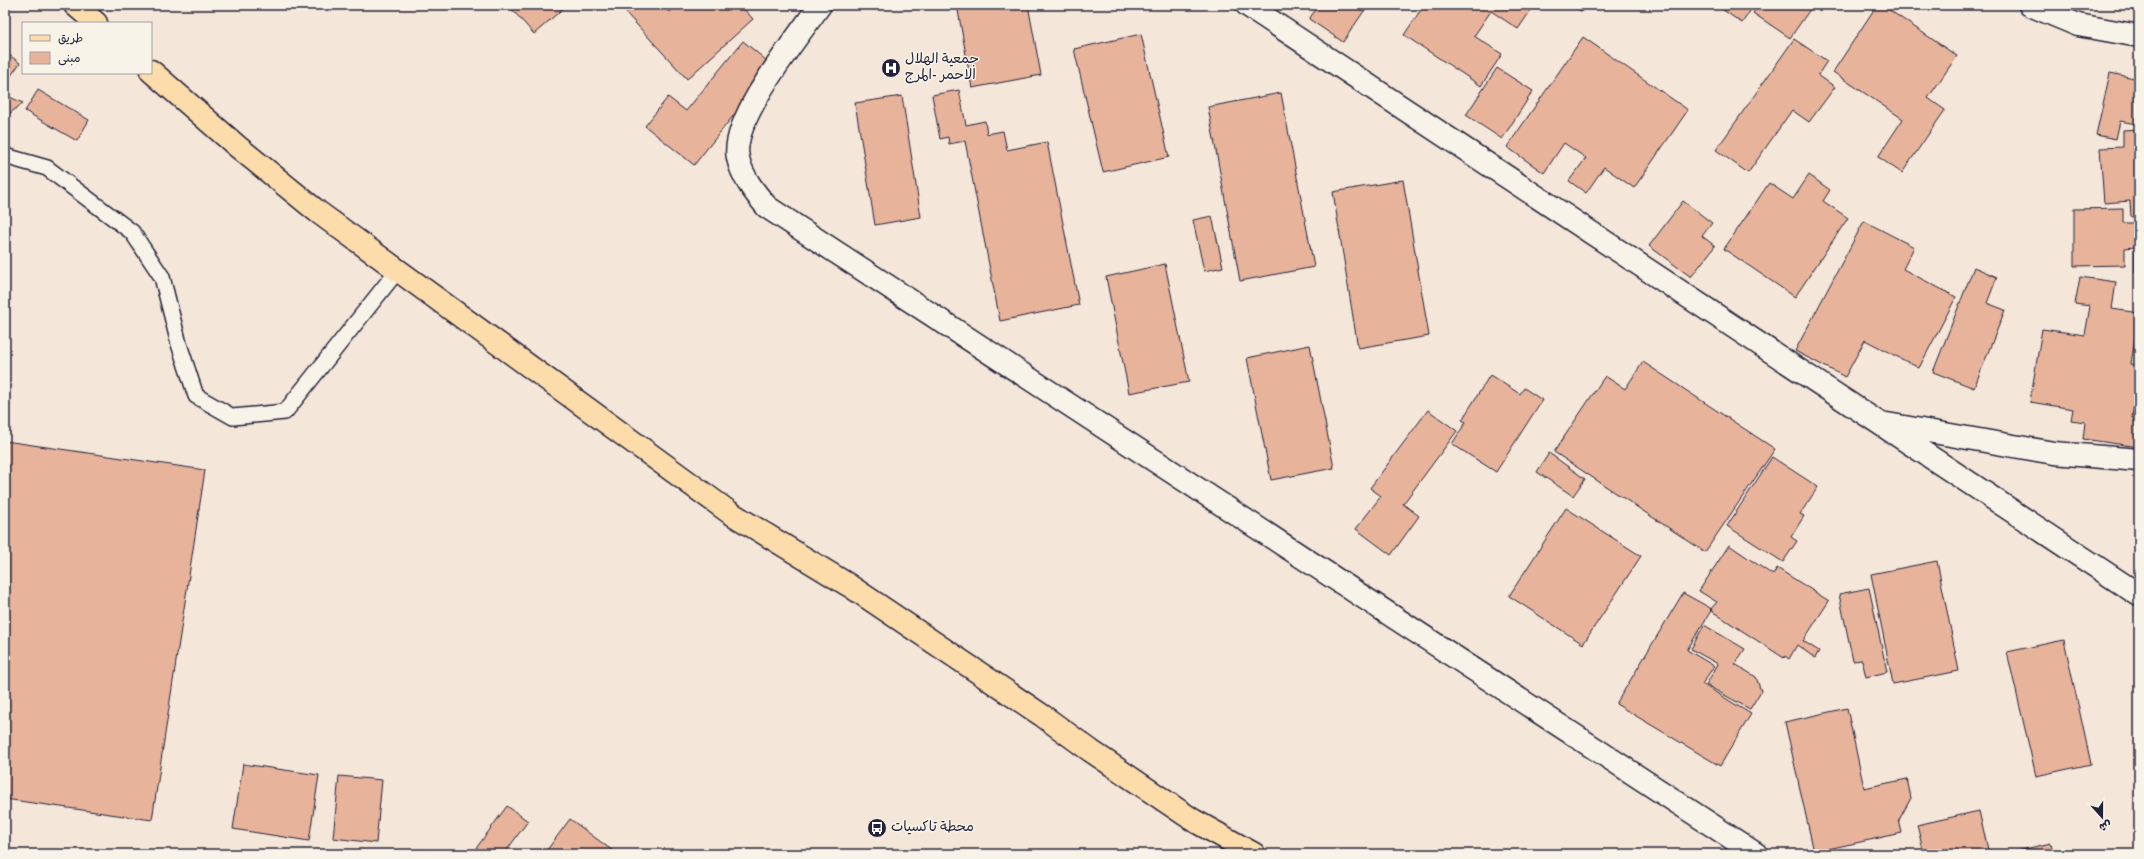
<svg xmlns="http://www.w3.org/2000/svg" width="2144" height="859" viewBox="0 0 2144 859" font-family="Dekko,'Playpen Sans Arabic',sans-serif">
<rect width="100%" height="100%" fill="#f4e6d9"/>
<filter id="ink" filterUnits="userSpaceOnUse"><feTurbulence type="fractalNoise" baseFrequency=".025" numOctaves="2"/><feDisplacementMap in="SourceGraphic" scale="8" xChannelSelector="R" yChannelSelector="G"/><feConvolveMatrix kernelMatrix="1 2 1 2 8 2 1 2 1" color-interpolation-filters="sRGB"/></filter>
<g filter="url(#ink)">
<path fill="#e8b39b" stroke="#22223b" d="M508,5H567L534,34Z
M635,5H663L669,12L677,5H740L753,19L687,79L626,13Z
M957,5H1028L1041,75L972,88Z
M1319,5H1361L1366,8L1343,42L1309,19Z
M1424,5H1529L1533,7L1518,29L1491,11L1474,36L1502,54L1481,86L1404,35Z
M1572,5H1587L1582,12Z
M1716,5H1754L1742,23Z
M1759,5H1813L1790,38L1753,13Z
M1877,5H1882L1957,56L1928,98L1945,110L1902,173L1878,157L1903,119L1833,72Z
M1141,34L1169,157L1103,172L1074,49Z
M1583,37L1688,110L1634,188L1604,167L1586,193L1569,181L1586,158L1564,143L1544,173L1507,147Z
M1794,39L1827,61L1818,75L1835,87L1809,122L1792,110L1748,173L1716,150Z
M743,41L773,66L694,165L645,126L668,97L686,111Z
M5,52L20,63L5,84Z
M1497,68L1533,91L1502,139L1466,115Z
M2110,73L2139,79V110L2136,124L2120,121L2116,139L2096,135Z
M38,90L89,120L77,141L25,111Z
M959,90L966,125L985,121L987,134L1003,131L1007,150L1047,142L1079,305L1000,321L965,141L949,144L948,137L940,139L932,95Z
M1281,93L1314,267L1240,281L1208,107Z
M5,95L23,103L9,114L5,113Z
M902,96L921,217L875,225L855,103Z
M2139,129V216L2131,217L2130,201L2104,203L2100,148L2123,147V130Z
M1809,175L1830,190L1823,201L1848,218L1795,297L1724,249L1769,183L1793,199Z
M1403,180L1429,336L1358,348L1333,192Z
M1683,201L1712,223L1702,236L1715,246L1691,277L1649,246Z
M2123,208V223H2139V272H2135V247L2125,248V265L2074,266V209Z
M1212,216L1223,267L1204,271L1193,220Z
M1864,221L1914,247L1903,269L1956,297L1919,368L1865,340L1845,377L1795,351Z
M1165,264L1189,382L1129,393L1106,277Z
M1974,267L1997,277L1987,303L2005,310L1974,388L1933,372Z
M2080,277L2116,282L2112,309L2139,313L2131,364L2139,365L2132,418L2139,419V447L2083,439L2085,422L2071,420L2073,409L2030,402L2042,329L2085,335L2090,306L2075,304Z
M1310,345L1334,468L1271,480L1247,358Z
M1643,362L1775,449L1705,552L1554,452L1605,376L1625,389Z
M1490,375L1520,394L1524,388L1542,400L1496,472L1452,444L1466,422L1462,420Z
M1428,410L1457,431L1403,504L1419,516L1391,555L1356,529L1381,496L1370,488Z
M5,441L205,470L152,820L5,799Z
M1549,453L1585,479L1573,496L1537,472Z
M1772,457L1818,487L1800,514L1804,516L1791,537L1797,541L1783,562L1727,526Z
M1566,508L1641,556L1583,644L1509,596Z
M1729,545L1773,575L1777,568L1829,601L1803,641L1819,651L1815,658L1797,645L1789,659L1785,656L1784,658L1710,610L1717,602L1699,591Z
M1937,561L1959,671L1893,684L1871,574Z
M1869,588L1887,672L1866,677L1862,660L1853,661L1839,594Z
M1683,593L1712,609L1687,650L1714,666L1702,684L1751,714L1720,766L1616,704Z
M1704,625L1745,649L1735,664L1756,677L1761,691L1750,709L1706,685L1718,664L1691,649Z
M2064,640L2091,764L2036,776L2007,652Z
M1847,708L1864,788L1907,779L1911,798L1899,820L1902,833L1814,852L1785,722Z
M243,764L319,775L309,841L233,829Z
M339,776L382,780L376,843L333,838Z
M507,806L528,821L504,854H472Z
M1979,811L1989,854H1924L1917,825Z
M570,819L617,854H544Z
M2051,843L2054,854H2003Z
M425,849L432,854H421Z"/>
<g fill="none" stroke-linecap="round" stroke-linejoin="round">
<g stroke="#22223b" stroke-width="18">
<path id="service" d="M5,156L47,168L132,232L162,277L179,344L196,396L233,417L285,412L397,271"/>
</g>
<g stroke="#22223b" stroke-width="25">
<path id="minor" d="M820,5C798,37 729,121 738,158C742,177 755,193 767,207L1756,854
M1247,5L2139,595
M2030,5L2078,25L2139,36
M1887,424L2054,453L2139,460"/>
</g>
<g stroke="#22223b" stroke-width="25">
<path id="primary" d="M75,5L96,23
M151,71L238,147L318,212L729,512L850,586L1043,716L1091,751L1193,820L1254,854"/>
</g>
<use href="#service" stroke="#f7f3e8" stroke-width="15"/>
<use href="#minor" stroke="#f7f3e8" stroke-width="22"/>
<use href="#primary" stroke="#fddcac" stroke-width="22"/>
</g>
</g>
<defs>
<g id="hospital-disc" transform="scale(1)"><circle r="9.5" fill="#22223b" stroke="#f7f3e8"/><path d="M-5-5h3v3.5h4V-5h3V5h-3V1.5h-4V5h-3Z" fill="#fff"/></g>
<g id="bus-disc" transform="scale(1)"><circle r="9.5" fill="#22223b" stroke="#f7f3e8"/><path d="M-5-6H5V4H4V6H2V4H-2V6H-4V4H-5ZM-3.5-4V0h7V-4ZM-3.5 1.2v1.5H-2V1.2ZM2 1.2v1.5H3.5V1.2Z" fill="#fff"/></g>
</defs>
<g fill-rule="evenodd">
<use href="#hospital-disc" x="891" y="68"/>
<use href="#bus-disc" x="877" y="828"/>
</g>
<g text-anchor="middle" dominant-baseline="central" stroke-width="3" stroke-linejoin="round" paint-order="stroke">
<g font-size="14" fill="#22223b" stroke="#f7f3e8" text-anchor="start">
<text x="905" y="60">جمعية الهلال<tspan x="905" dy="16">الاحمر -المرج</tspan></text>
<text x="891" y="828">محطة تاكسيات</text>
</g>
</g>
<rect width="2144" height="859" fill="none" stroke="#f7f3e8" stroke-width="20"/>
<rect x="10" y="10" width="2124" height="839" fill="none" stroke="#22223b" stroke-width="1.5" filter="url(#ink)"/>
<rect x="22" y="22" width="130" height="52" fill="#f7f3e8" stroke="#a29fa3"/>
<rect x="30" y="35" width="20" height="6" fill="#fddcac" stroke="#a29fa3"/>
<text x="58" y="42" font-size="12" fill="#22223b">طريق</text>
<rect x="30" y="52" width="20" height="12" fill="#e8b39b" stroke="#a29fa3"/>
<text x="58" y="62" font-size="12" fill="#22223b">مبنى</text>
<g transform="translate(2102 817) rotate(159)" stroke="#f7f3e8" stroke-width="3" paint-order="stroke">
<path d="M0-3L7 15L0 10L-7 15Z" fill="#22223b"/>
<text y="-6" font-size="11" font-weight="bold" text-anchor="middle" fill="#22223b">ش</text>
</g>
</svg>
